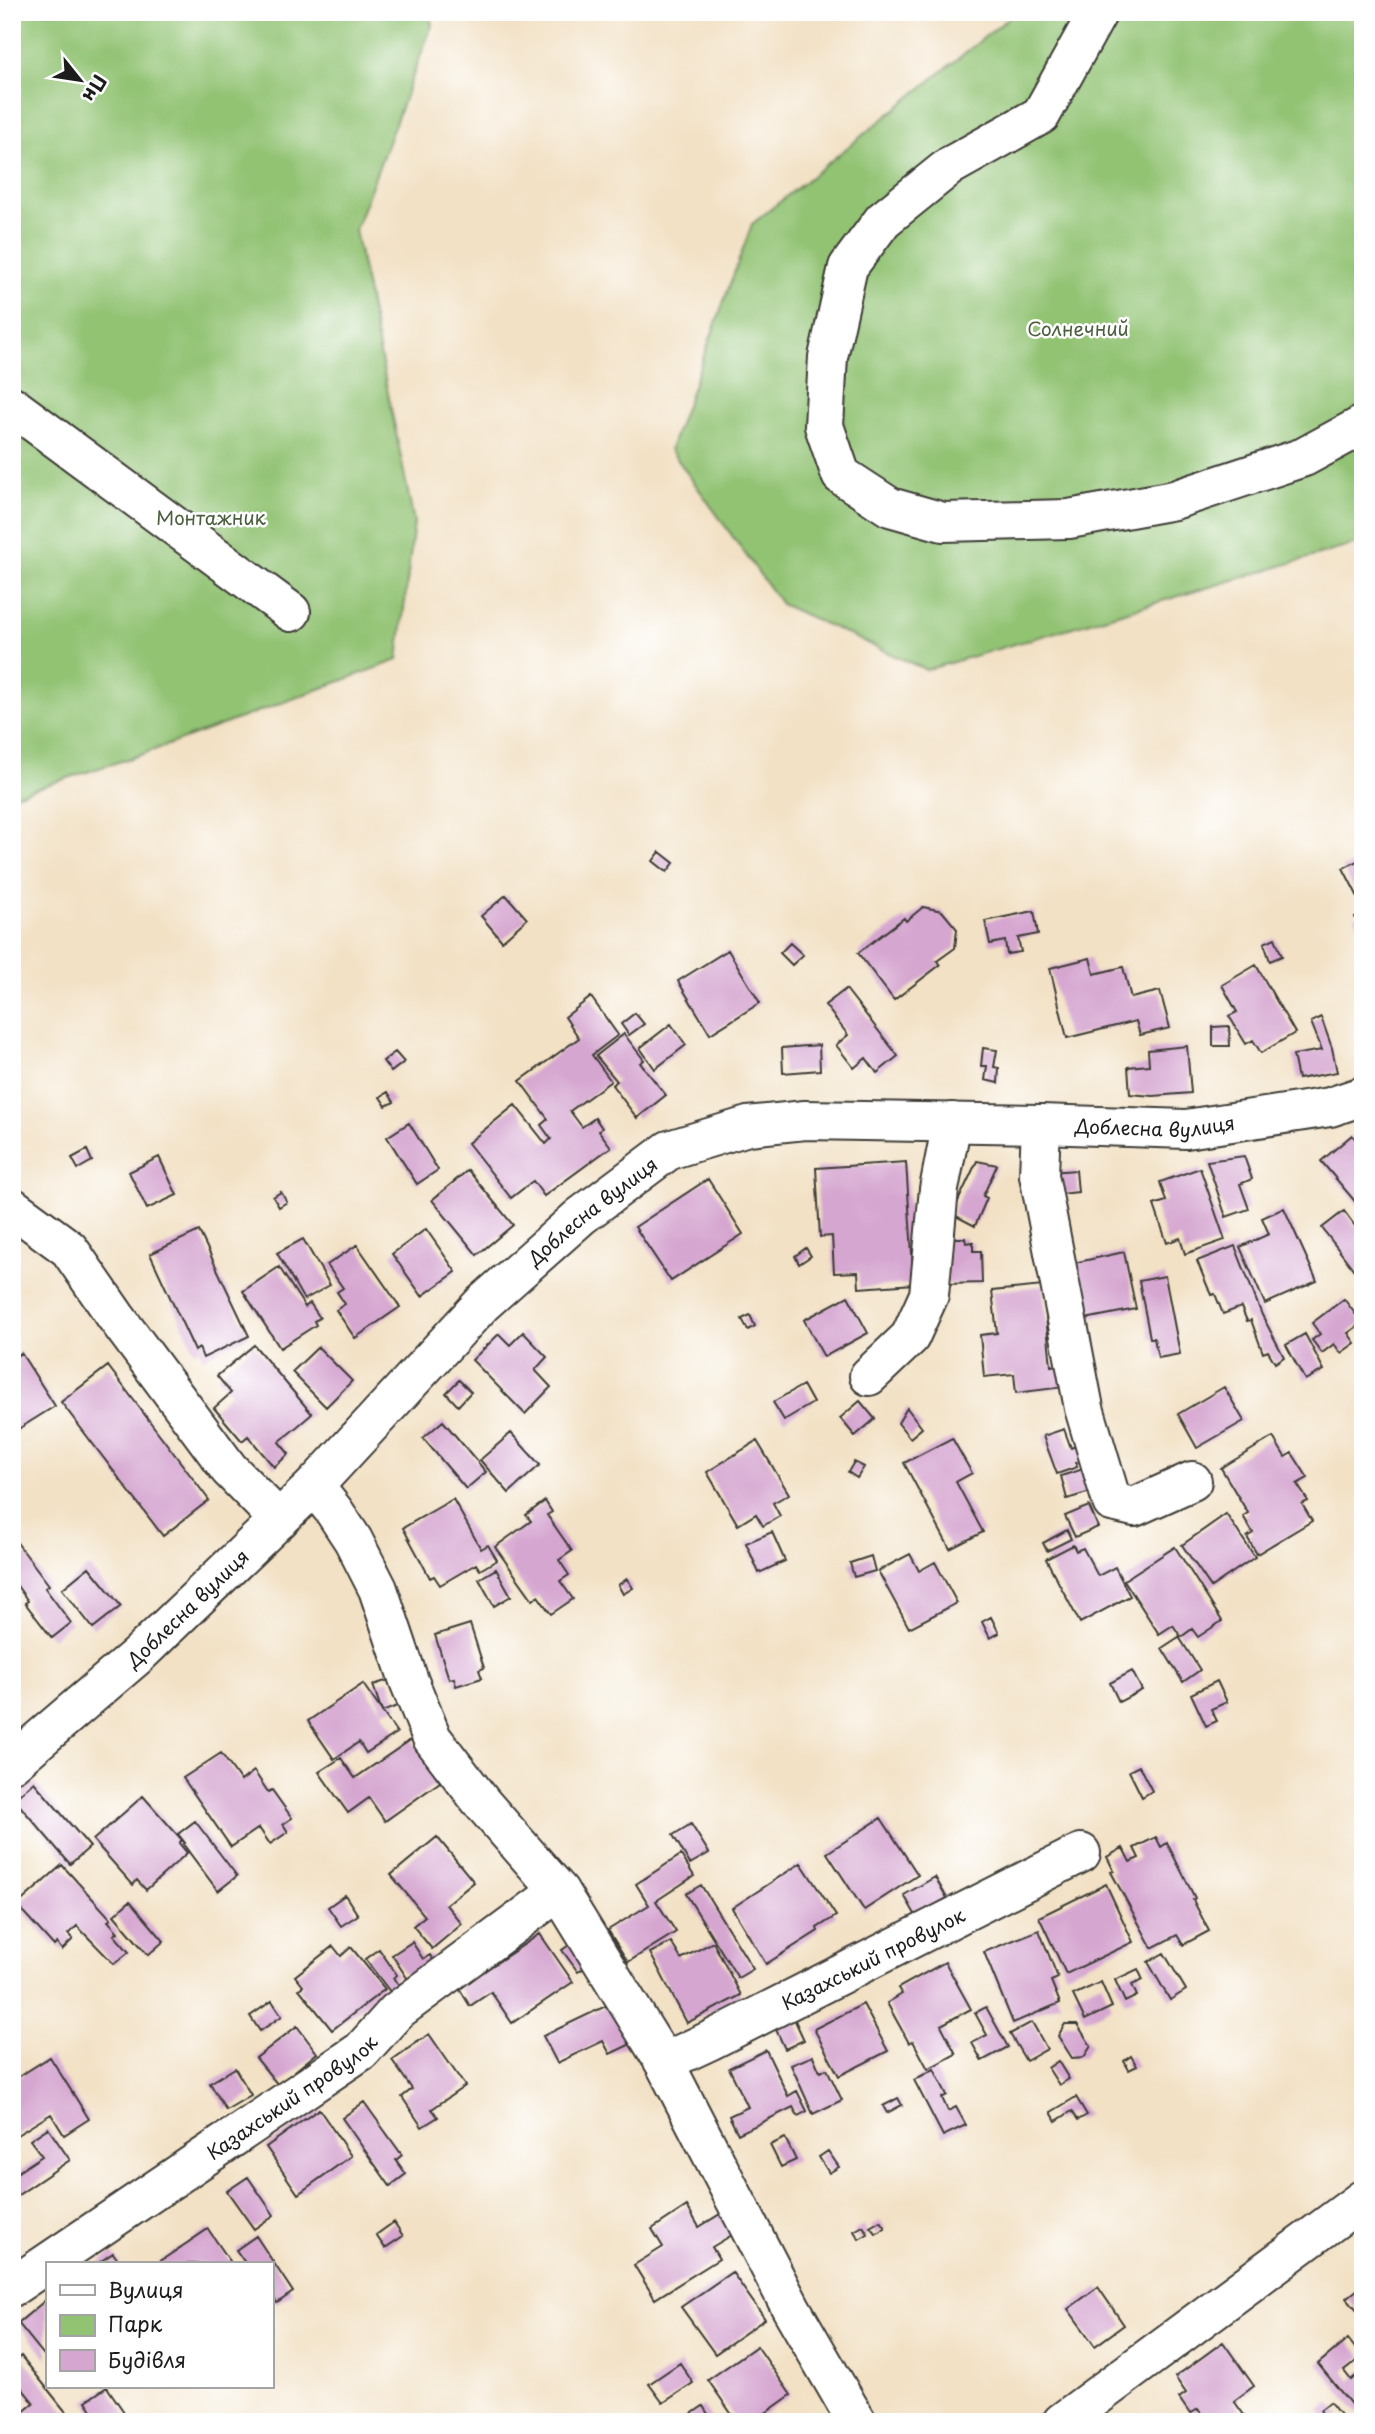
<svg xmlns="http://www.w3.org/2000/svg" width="1375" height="2434" viewBox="0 0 1375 2434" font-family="'Playpen Sans',sans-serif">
<rect width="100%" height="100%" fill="#fff"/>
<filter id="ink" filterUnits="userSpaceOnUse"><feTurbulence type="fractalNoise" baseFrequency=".0143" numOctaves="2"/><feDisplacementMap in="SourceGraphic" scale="14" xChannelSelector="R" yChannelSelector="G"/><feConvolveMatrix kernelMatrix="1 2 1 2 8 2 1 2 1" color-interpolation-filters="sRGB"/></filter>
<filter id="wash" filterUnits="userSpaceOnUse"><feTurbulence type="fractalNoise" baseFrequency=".00686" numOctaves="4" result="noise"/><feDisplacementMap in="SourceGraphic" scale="28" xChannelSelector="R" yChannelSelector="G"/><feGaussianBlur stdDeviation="1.57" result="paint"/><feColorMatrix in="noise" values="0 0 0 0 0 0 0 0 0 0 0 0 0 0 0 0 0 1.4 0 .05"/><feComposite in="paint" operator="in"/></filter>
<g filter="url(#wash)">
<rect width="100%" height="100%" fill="#f2e1c5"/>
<path fill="#92c373" stroke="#577048" stroke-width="2" d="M12,12H429L432,25L355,230L414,522L398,660L143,754L12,796Z
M1016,12H1363V542L926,670L781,604L670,449L752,224Z"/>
<g id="blocks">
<path fill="#d5a6d0" d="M660,852L674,863L667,872L653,861Z
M1363,858V900L1360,901L1343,868Z
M506,895L527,919L502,941L481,916Z
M923,907L942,911L957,929L955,948L937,961L940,965L894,1000L858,953L904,918L906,921Z
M1034,911L1038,934L1018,938L1021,952L1007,954L1005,941L990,944L985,921Z
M1363,913V935L1355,917Z
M1275,938L1282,956L1270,961L1264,943Z
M790,943L803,955L792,965L780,953Z
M728,950L760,1003L710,1034L678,981Z
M1090,958L1094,974L1123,967L1131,998L1160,991L1170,1028L1140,1035L1136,1021L1067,1038L1050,968Z
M1256,965L1295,1033L1261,1053L1253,1040L1246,1044L1229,1016L1237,1012L1222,985Z
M846,989L898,1056L877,1073L866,1058L854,1068L836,1045L848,1035L825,1005Z
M591,997L618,1035L592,1055L611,1081L570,1111L582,1127L595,1118L602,1128L599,1131L611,1147L544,1196L533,1181L511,1198L468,1143L515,1105L546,1144L551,1139L541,1125L548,1119L520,1081L579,1038L565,1017Z
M635,1013L644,1024L629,1035L621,1024Z
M1321,1017L1332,1048L1337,1072L1298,1079L1293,1055L1322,1050L1311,1022Z
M671,1024L686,1045L655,1069L640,1048Z
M1229,1026L1230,1046H1213V1027Z
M624,1034L644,1060L640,1063L666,1095L637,1118L612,1085L617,1081L596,1056Z
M819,1045L820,1070L783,1073L782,1048Z
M1187,1046L1191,1093L1153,1096L1130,1094L1128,1067L1149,1065L1148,1050Z
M983,1048L997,1050L994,1067L999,1068L998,1083L985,1080L987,1066H981Z
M395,1052L404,1062L391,1072L383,1061Z
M388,1092L394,1102L386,1106L380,1097Z
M409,1123L438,1170L417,1184L387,1137Z
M1352,1135L1363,1147V1211L1321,1161Z
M87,1150L92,1161L78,1169L72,1158Z
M1244,1156L1252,1179L1240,1184L1249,1209L1226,1217L1207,1161Z
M159,1157L177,1195L147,1209L129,1172Z
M977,1161L997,1165L983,1196L987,1198L975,1226L952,1214Z
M906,1162L914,1284L859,1288L858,1272L834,1273L832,1236L820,1237L816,1168Z
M1200,1168L1225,1240L1185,1254L1180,1238L1167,1243L1154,1205L1166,1201L1160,1182Z
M468,1170L513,1225L477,1255L432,1200Z
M1076,1170L1078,1192L1052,1195L1050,1172Z
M708,1179L743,1234L671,1281L635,1227Z
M281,1192L287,1202L279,1207L273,1197Z
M1284,1208L1317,1281L1265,1304L1240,1247L1269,1234L1262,1218Z
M1344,1211L1355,1226L1359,1222L1363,1227V1282L1322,1228Z
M426,1229L456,1272L422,1296L392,1254Z
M199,1231L249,1336L203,1358L199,1348L195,1351L150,1254Z
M947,1238H965L966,1243L973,1242V1251H981L982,1283L947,1284Z
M303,1239L330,1285L304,1300L277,1253Z
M357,1245L400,1307L355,1338L336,1310L345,1304L337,1292L343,1288L327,1265Z
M1235,1246L1262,1315L1284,1357L1275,1363L1268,1351L1263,1353L1251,1320L1247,1321L1241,1307L1223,1314L1215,1294L1211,1295L1197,1261Z
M806,1248L811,1256L799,1264L795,1256Z
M1124,1252L1136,1309L1080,1320L1069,1264Z
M279,1267L305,1307L310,1303L320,1318L314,1321L316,1325L280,1348L243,1291Z
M1165,1276L1180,1354L1158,1358L1154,1338H1150L1139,1281Z
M1043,1286L1051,1366L1062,1364L1064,1387L1016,1393L1014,1374L984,1377L980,1335L997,1333L992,1291Z
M848,1296L868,1333L824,1357L804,1320Z
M1344,1299L1362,1323L1348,1333L1355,1343L1341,1353L1334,1344L1322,1353L1312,1340L1320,1334L1312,1323Z
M750,1315L755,1326L748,1330L742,1319Z
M523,1332L547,1357L535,1370L551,1387L525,1414L472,1360L499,1334L510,1345Z
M1305,1334L1324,1370L1305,1380L1286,1345Z
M254,1345L312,1414L279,1442L289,1454L274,1467L248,1436L242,1441L214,1408L231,1393L217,1376Z
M318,1347L352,1381L326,1407L292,1372Z
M21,1353L55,1406L12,1433V1359Z
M108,1366L209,1500L163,1536L61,1402Z
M459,1380L471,1392L458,1406L446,1393Z
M803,1385L813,1403L784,1420L773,1402Z
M1224,1387L1244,1421L1197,1448L1178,1414Z
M860,1401L875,1419L855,1436L840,1418Z
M907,1408L922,1428L910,1438L898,1423Z
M443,1421L486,1472L466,1489L423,1438Z
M1064,1429L1071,1448L1086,1442L1092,1458L1076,1463L1077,1467L1057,1474L1043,1436Z
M511,1433L540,1465L509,1493L480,1460Z
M1273,1437L1285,1457L1292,1453L1308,1478L1297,1484L1308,1501L1302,1504L1312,1521L1257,1554L1247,1537L1253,1533L1243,1516L1248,1513L1221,1468Z
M952,1438L972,1473L956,1482L983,1532L950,1549L904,1463Z
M757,1441L789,1494L773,1503L780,1516L763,1526L756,1514L738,1525L707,1472Z
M854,1462L864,1467L857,1478L848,1472Z
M1093,1466L1100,1489L1067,1499L1061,1476Z
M453,1499L481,1549L488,1545L497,1560L480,1570L476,1564L440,1585L434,1576L430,1578L403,1528Z
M545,1501L552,1512L547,1515L572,1551L559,1560L569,1575L560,1581L573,1599L551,1614L538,1596L533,1600L495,1547L531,1521L526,1515Z
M1089,1506L1098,1527L1075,1537L1065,1516Z
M1226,1514L1255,1557L1211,1587L1182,1545Z
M1067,1530L1071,1539L1047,1551L1043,1543Z
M772,1532L785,1561L759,1573L746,1543Z
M12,1536L49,1585L45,1588L71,1623L52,1638L25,1603L28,1601L12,1579Z
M1073,1545L1076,1551L1083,1548L1098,1576L1115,1567L1130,1596L1080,1623L1046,1559Z
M1175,1547L1222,1621L1198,1637L1192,1629L1181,1637L1173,1625L1159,1634L1124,1580Z
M910,1554L919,1571L935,1562L957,1603L909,1628L878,1571Z
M871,1556L875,1571L854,1577L850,1563Z
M89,1567L121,1606L93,1628L62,1589Z
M496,1569L511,1596L494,1606L479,1579Z
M627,1579L633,1588L623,1594L618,1585Z
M991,1617L999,1633L990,1638L982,1622Z
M470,1624L484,1668L479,1670L482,1678L456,1686L454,1678L449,1679L435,1635Z
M1179,1637L1200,1670L1183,1682L1162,1648Z
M1132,1671L1142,1690L1119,1702L1110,1683Z
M389,1680L398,1706L382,1712L373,1685Z
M1217,1681L1227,1702L1211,1709L1217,1721L1206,1726L1191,1694Z
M363,1684L397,1733L366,1753L359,1742L334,1759L308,1721Z
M412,1739L440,1782L385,1821L369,1798L348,1813L319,1772L341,1758L355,1778Z
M221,1753L241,1781L254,1771L268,1792L272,1790L292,1818L283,1824L288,1832L270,1844L259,1828L231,1847L183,1778Z
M1139,1766L1152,1791L1142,1797L1129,1771Z
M34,1782L90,1847L70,1864L14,1799Z
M143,1796L182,1840L179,1843L187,1853L146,1890L137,1880L133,1885L93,1840Z
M881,1818L918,1875L864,1910L827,1853Z
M195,1821L237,1876L218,1891L183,1844L185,1843L178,1834Z
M691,1824L709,1853L690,1864L673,1835Z
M437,1837L474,1882L446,1905L462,1924L432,1949L413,1926L425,1916L391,1875Z
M1156,1837L1161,1847L1167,1843L1195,1898L1193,1900L1209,1931L1183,1945L1177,1935L1152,1948L1111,1872L1114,1871L1107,1857L1123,1848L1130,1862L1139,1858L1134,1848Z
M681,1855L694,1876L656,1901L676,1932L628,1962L608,1930L649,1905L636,1884Z
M801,1863L836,1916L817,1928L818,1931L766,1964L732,1908Z
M62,1865L111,1919L108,1921L118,1932L114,1935L129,1952L114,1964L77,1926L68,1934L73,1939L62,1950L57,1943L54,1946L17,1905Z
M935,1877L947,1898L916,1916L904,1895Z
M1106,1884L1133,1942L1066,1974L1039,1917Z
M701,1885L753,1969L738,1978L686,1894Z
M345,1895L358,1915L341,1926L328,1907Z
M130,1901L164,1941L148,1955L114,1915Z
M1039,1930L1058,1978L1051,1981L1060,2003L1013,2023L984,1952Z
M540,1934L573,1982L512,2023L491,1992L470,2006L459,1988Z
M575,1941L586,1967L578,1972L562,1950Z
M412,1942L423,1959L430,1955L441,1972L398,2002L365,1959L379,1949L397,1975L393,1978L401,1987L409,1981L392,1955Z
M671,1942L681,1959L713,1942L741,1995L687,2023L650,1953Z
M333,1946L341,1956L351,1947L385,1989L332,2030L299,1989L303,1986L295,1976Z
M1164,1953L1186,1990L1170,2000L1148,1962Z
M945,1962L971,2009L941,2025L956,2054L928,2069L913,2041L909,2043L887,2003L902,1994L898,1988Z
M1138,1969L1143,1980L1132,1985L1137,1996L1125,2002L1115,1980Z
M1101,1982L1112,2007L1085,2020L1073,1995Z
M272,2001L282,2016L260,2031L250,2016Z
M614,2002L633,2043L610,2054L603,2041L557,2063L543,2036Z
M863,2004L888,2051L839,2076L814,2029Z
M986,2007L1008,2047L982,2061L972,2043L987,2035L975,2013Z
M792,2014L804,2040L785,2049L773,2023Z
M1032,2022L1047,2049L1026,2061L1010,2034Z
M1065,2024H1077L1091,2046L1084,2057L1072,2058L1058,2036Z
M297,2026L317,2053L278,2085L256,2058Z
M429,2034L465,2086L432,2109L438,2117L422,2127L402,2097L412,2089L392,2060Z
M766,2050L788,2096L797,2091L807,2111L798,2116L793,2107L738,2134L729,2116L748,2107L729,2068Z
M813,2056L820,2072L827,2069L842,2100L813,2114L791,2065Z
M1131,2056L1137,2066L1129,2070L1124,2061Z
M50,2057L89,2119L64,2135L51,2114L12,2138V2081Z
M1058,2061L1069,2079L1059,2085L1048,2068Z
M235,2068L251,2095L226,2110L210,2083Z
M934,2069L947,2095L942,2098L948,2111L956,2107L966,2125L943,2136L914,2080Z
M1076,2097L1087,2115L1078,2120L1072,2111L1056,2121L1051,2112Z
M898,2098L902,2105L887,2113L883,2106Z
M364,2102L402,2155L396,2160L406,2174L390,2186L342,2118Z
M319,2109L351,2156L298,2194L266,2147Z
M48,2128L70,2160L12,2199V2176L42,2156L30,2140Z
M785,2138L796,2160L781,2167L770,2145Z
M828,2151L839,2167L829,2173L819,2157Z
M248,2177L274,2215L254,2229L227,2191Z
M687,2206L699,2227L725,2211L737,2232L712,2247L719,2259L655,2299L634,2265L663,2247L652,2229Z
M880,2221L885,2228L876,2234L870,2227Z
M394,2222L403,2236L385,2248L376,2235Z
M863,2226L868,2234L859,2239L854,2231Z
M208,2229L232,2264H156Z
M256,2236L293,2292L277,2303L271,2294V2264H246L236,2250Z
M113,2253L121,2264H97Z
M732,2272L765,2319L715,2354L681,2307Z
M1363,2285V2317L1347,2298Z
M1098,2287L1124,2325L1095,2346L1068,2309Z
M47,2299V2359L18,2323Z
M1348,2339L1362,2357L1344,2371L1351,2380L1363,2370V2419L1318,2364Z
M1223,2342L1254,2386L1234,2401L1249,2422H1207L1198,2409L1190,2414L1179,2398L1186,2393L1175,2377Z
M757,2346L791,2395L753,2422H737L708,2380Z
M21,2356L74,2422H29L22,2413L34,2403L12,2376V2363Z
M680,2363L693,2383L663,2403L649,2384Z
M107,2387L126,2415L117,2422H100L86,2401Z
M1330,2402L1340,2415L1328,2422L1320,2410Z
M703,2406L713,2422H690L687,2417Z"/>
</g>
</g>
<g filter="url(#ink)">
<use href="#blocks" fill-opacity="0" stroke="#3c3a35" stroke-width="2"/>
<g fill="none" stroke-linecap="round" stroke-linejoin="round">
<g stroke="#3c3a35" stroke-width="42">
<g id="minor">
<path d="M1098,12L1041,115L950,166L883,220L848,267L828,357L824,426L841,475L890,507L943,522L1069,519L1174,500L1304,457L1363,425"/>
<path d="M12,406L291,612"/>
<path d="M1041,1124L1039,1175L1084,1408L1112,1502L1134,1507L1192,1481"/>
<path d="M12,1207L69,1249L116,1317L229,1469L279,1520"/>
<path d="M869,1376L910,1337L929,1295L939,1189L952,1122"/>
<path d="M314,1486L334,1511L353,1540L378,1589L409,1681L432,1738L482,1803L559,1891L664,2062L791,2308L857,2422"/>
<path id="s1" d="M12,1763L137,1656L314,1486L482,1304L581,1216L669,1150L748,1126L805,1120L1041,1124L1186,1129L1330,1107L1363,1096"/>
<path id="s2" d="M664,2062L709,2041L1081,1853"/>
<path id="s3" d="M12,2287L361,2051L397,2011L559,1891"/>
<path d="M1062,2422L1363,2199"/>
</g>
</g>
<use href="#minor" stroke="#fff" stroke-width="38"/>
</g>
</g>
<g text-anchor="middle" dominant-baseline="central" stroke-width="5" stroke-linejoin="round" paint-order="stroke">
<g font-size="19" fill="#4b5f3f" stroke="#fff">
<text x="1078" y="328">Солнечний</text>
<text x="211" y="517">Монтажник</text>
</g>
<g font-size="19" fill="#1c1c1c" stroke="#fff">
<text stroke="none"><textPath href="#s1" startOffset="1390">Доблесна вулиця</textPath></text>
<text stroke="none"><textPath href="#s1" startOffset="802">Доблесна вулиця</textPath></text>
<text stroke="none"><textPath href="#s1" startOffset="234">Доблесна вулиця</textPath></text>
<text stroke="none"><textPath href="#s2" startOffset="233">Казахський провулок</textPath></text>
<text stroke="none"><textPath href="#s3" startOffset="338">Казахський провулок</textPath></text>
</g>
</g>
<rect width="1375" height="2434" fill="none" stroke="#fff" stroke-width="42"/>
<rect x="46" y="2262" width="228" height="126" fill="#ffffff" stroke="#a4a4a4" stroke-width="2"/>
<rect x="60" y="2285" width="35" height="10" fill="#ffffff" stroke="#a4a4a4" stroke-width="2"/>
<text x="108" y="2298" font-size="21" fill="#1c1c1c">Вулиця</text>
<rect x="60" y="2315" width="35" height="21" fill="#92c373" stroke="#a4a4a4" stroke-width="2"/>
<text x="108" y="2332" font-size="21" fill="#1c1c1c">Парк</text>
<rect x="60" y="2350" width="35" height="21" fill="#d5a6d0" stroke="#a4a4a4" stroke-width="2"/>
<text x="108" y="2368" font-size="21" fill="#1c1c1c">Будівля</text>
<g transform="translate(80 80) rotate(120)" stroke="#ffffff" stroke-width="5" paint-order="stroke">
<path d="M0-5L12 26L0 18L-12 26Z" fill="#1c1c1c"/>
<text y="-10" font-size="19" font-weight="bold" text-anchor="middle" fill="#1c1c1c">Пн</text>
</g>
</svg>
